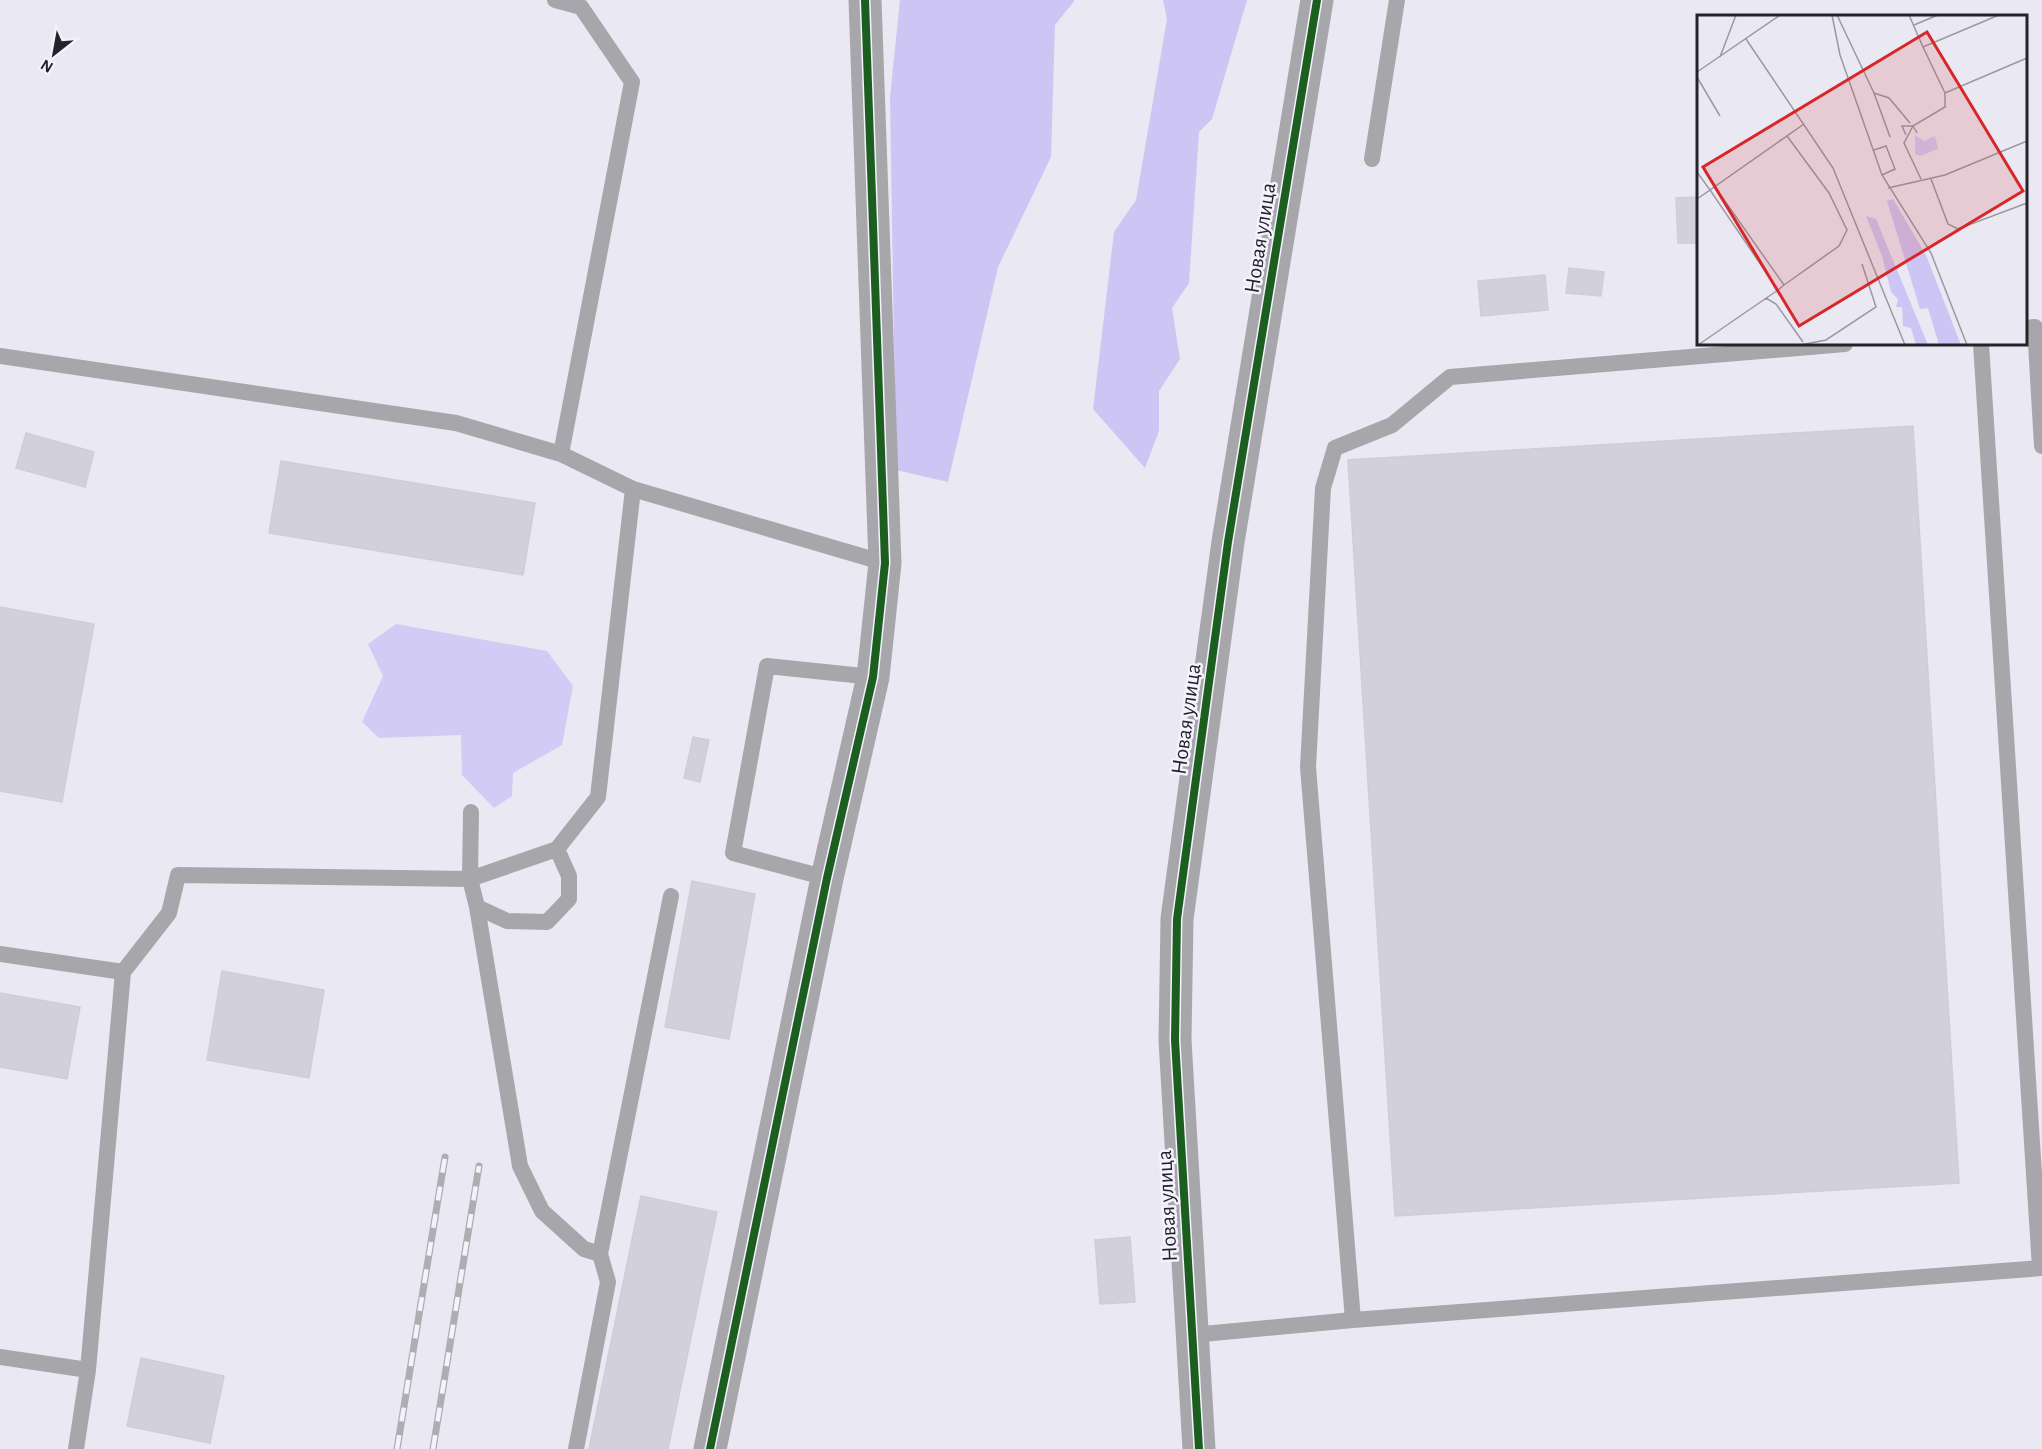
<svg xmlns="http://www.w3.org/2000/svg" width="2042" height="1449" viewBox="0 0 2042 1449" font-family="'Alegreya Sans',sans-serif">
<rect width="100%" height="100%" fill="#eae8f2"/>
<path fill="#cdc6f4" d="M900,0H1075L1055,25L1051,157L998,267L948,482L896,470L890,97Z
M1163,0H1247L1212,119L1199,132L1189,283L1172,308L1180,359L1159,391V431L1145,468L1093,409L1114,232L1136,200L1167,19Z"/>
<path fill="#d2cbf6" d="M396,624L547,651L573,686L562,745L513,773L512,796L494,808L462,775L461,735L379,738L362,722L383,676L368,644Z"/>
<path fill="#d2d0db" stroke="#cfced5" stroke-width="1.5" d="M1698,197V243H1678L1676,198Z
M1569,268L1604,272L1601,296L1566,293Z
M1545,275L1548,310L1481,316L1478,281Z
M1913,426L1959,1183L1395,1216L1348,460Z
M26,433L94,452L85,487L16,468Z
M281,461L535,503L523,575L269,533Z
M0,607L94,624L62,802L0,791Z
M693,737L709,740L700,782L684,778Z
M692,881L755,894L729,1039L665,1027Z
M222,971L324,990L309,1078L207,1060Z
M0,993L80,1007L67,1079L0,1067Z
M641,1196L717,1212L668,1449H589Z
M1130,1237L1135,1302L1100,1304L1095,1240Z
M141,1358L224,1376L210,1443L127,1426Z"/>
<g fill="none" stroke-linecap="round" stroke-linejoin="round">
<path stroke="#a7a7ab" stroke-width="16" d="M555,0L581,7L632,82L561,454
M1372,159L1397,0
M2026,328L2035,327L2042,446
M1981,344L2040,1268
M0,356L456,423L561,454L633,489L885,563
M471,812L470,879L557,849L598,797L633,489
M827,878L733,853L767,666L873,677
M477,907L520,1166L542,1211L584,1249L600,1254L671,896
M0,954L123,972L88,1370
M123,972L169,913L178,875L470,879L477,907L507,921L547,922L569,899V876L557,849
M1353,1320L1308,767L1323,488L1335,448L1392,425L1450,377L1845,344
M1192,1335L1353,1320L2042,1268
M0,1357L88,1370L76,1449
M576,1449L608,1282L600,1254"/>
<path stroke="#a7a7ab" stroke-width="33" d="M710,1449L827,878L873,677L885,563L865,0
M1199,1449L1175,1040L1177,919L1228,542L1317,0"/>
<g stroke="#aeadb2" stroke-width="7">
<path id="rail" d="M397,1449L445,1157
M433,1449L479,1166"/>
</g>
<use href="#rail" stroke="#f4f3fd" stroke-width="4.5" stroke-dasharray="14" stroke-linecap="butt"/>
<g stroke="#f4f3fd" stroke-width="11">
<path id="cycleway" d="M710,1449L827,878L873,677L885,563L865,0
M1199,1449L1175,1040L1177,919L1228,542L1317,0"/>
</g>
<use href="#cycleway" stroke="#1b5e20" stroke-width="8"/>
</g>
<g text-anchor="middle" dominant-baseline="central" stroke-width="5" stroke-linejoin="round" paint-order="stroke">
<g font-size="22" fill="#232329" stroke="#f4f3fd">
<text transform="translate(1260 238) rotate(-81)">Новая улица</text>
<text transform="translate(1186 719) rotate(-82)">Новая улица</text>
<text transform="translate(1167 1206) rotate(-93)">Новая улица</text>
</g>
</g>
<g transform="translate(1697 15)">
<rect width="330" height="330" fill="#eae8f2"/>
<path d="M196,184L229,240L264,330H242L231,293L223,294L190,186ZM169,201L179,204L231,330H219L214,313L206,311L205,292H199L201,284L194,277L185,241Z" fill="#cdc6f4"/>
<path d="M218,120L227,126L238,121L241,134L223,141L218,139Z" fill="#d2cbf6"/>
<path fill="none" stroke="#9a99a2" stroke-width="1.5" d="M135,0L143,40L185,160L234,238L270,330M140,0L177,78M212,0L226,32L302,0M217,10L241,0M49,24L136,153L208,330M226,32L248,78L330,43M23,42L39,0M0,57L83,0M0,62L23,101M220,118L216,111L207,128L224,164M209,120L205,111H216L248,92V78M193,122L177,78L192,83L213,108M177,135L189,131L198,154L185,160M0,157L13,175L0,184M234,164L251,209L261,214L330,188M18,172L87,270L142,231L150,215L132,178L90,121M191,173L248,160L330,126M87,270L81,275L13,175L107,109M69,283L79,289L106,327M1,330L81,275M103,330L129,325L179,292L165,249"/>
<path fill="#d62828" fill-opacity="0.15" stroke="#d62828" stroke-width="3" d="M230,17L326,176L102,311L6,152Z"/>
<rect width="330" height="330" fill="none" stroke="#232329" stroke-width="3"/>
</g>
<g transform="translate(54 54) rotate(211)" stroke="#f4f3fd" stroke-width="4.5" paint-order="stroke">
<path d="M0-4.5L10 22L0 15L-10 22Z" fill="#232329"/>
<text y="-9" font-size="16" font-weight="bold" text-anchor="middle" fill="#232329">N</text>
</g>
</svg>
